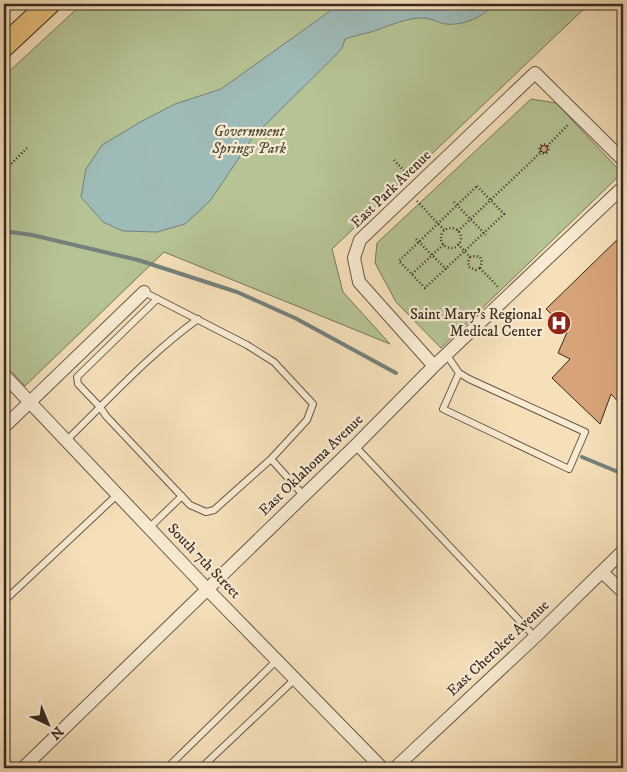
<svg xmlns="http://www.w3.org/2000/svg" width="627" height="772" viewBox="0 0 627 772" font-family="'IM FELL DW Pica',serif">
<rect width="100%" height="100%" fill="#f5e0b9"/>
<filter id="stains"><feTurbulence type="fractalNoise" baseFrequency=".004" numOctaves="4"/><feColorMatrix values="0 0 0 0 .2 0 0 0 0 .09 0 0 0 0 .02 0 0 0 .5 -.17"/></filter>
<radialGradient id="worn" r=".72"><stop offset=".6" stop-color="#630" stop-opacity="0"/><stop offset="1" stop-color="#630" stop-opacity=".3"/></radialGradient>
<path fill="#b6c394" stroke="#76765c" d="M82,4H589L332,249L343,292L390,344L164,252L25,386L4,364V76Z
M531,99L556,103L622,173L441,348L396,302L375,263L377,243Z"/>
<path fill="#9fbbb8" stroke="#75817c" d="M340,4H494C483,17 463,26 446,24C439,23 431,18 423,18C408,17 386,27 371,32C362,34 354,36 345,39L342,48L335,56L253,137L210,201L185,224L157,232L123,231L103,222L81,197L86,169L102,145L142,121L175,104L221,89Z"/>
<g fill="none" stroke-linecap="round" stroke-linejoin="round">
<path stroke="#75817c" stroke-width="4" d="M4,231L32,235L138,260L237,292L295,318L396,373
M582,457L623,474"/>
</g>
<path fill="#d7a378" stroke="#372a23" d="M540.5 149a3.5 3.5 0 1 1 7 0a3.5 3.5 0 1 1-7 0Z
M623,234V407L611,394L600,424L552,378L570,359L558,353L568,330L546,309Z"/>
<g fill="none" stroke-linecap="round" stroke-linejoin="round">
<g stroke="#665848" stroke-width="8">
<path id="service" d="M144,292L247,345L274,362L313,404L307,420L271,459
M198,319C162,345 131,376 100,407L106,416L190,505L206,512L214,510L271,459L304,496
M446,354L459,373L469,379L585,432L569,469L443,409L459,373
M67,440L100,407L78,384L77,377L157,299
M355,446L535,637
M149,528L182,496
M4,601L118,494
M167,768L277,660
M201,768L295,679"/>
</g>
<g stroke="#665848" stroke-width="14">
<path id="minor" d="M434,366L359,282L354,258L360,240L535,73L623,160
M4,375L207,589L382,768
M4,427L144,292
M602,572L623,592
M23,768L355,446L434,366L623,187
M395,768L535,637L623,551"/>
</g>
<g stroke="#372a23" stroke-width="23">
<path id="trunk" d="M4,46L49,4"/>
</g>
<path stroke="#372a23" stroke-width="2.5" stroke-dasharray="1 2.5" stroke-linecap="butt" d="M539.5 149a4.5 4.5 0 1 1 9 0a4.5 4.5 0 1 1-9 0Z
M547,146L569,124
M394,160L410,177
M4,171L27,148
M477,186L504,214L425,288L399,261Z
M417,201L445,231
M454,202L486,235
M441 238a10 10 0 1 1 20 0a10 10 0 1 1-20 0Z
M458,231L541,152
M416,239L448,271
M458,244L470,257
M470,257L468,262L469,267L476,270L480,268
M470,257L476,256L480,257L482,262L480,268
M480,268L498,287
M412,274L444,244"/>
<use href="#service" stroke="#f8ebd2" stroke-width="6"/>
<use href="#minor" stroke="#f8ebd2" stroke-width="12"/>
<use href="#trunk" stroke="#eac07c" stroke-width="21"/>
</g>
<defs>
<g id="hospital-disc" transform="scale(1.25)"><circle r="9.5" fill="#8f2418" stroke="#f8ebd2"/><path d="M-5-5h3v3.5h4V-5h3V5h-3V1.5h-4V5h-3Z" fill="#fff"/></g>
</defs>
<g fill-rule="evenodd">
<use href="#hospital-disc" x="559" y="323"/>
</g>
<g text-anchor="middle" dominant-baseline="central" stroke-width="4.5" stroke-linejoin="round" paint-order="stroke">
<g font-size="15" font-style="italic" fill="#57503f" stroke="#f8ebd2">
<text x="249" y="131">Government<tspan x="249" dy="17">Springs Park</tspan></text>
</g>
<g font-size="15" fill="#372a23" stroke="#f8ebd2">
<text transform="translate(391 189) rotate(-44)">East Park Avenue</text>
<text transform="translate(311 465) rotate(-44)">East Oklahoma Avenue</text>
<text transform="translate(204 561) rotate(46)">South 7th Street</text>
<text transform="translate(498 648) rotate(-43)">East Cherokee Avenue</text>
</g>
<g font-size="15" fill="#372a23" stroke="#f8ebd2" text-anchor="end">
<text x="542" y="314">Saint Mary's Regional<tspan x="542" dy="17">Medical Center</tspan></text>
</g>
</g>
<rect width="627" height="772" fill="none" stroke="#f5e0b9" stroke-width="20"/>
<rect x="5" y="5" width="617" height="762" fill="none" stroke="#372a23" stroke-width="2.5"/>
<rect x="10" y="10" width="607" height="752" fill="none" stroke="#372a23"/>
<g transform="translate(48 724) rotate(136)" stroke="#f8ebd2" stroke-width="4" paint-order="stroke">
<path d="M0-4L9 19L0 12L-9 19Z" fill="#372a23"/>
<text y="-8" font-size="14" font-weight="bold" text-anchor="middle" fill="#372a23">N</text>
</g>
<rect width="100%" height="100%" filter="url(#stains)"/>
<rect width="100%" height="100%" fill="url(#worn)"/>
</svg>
